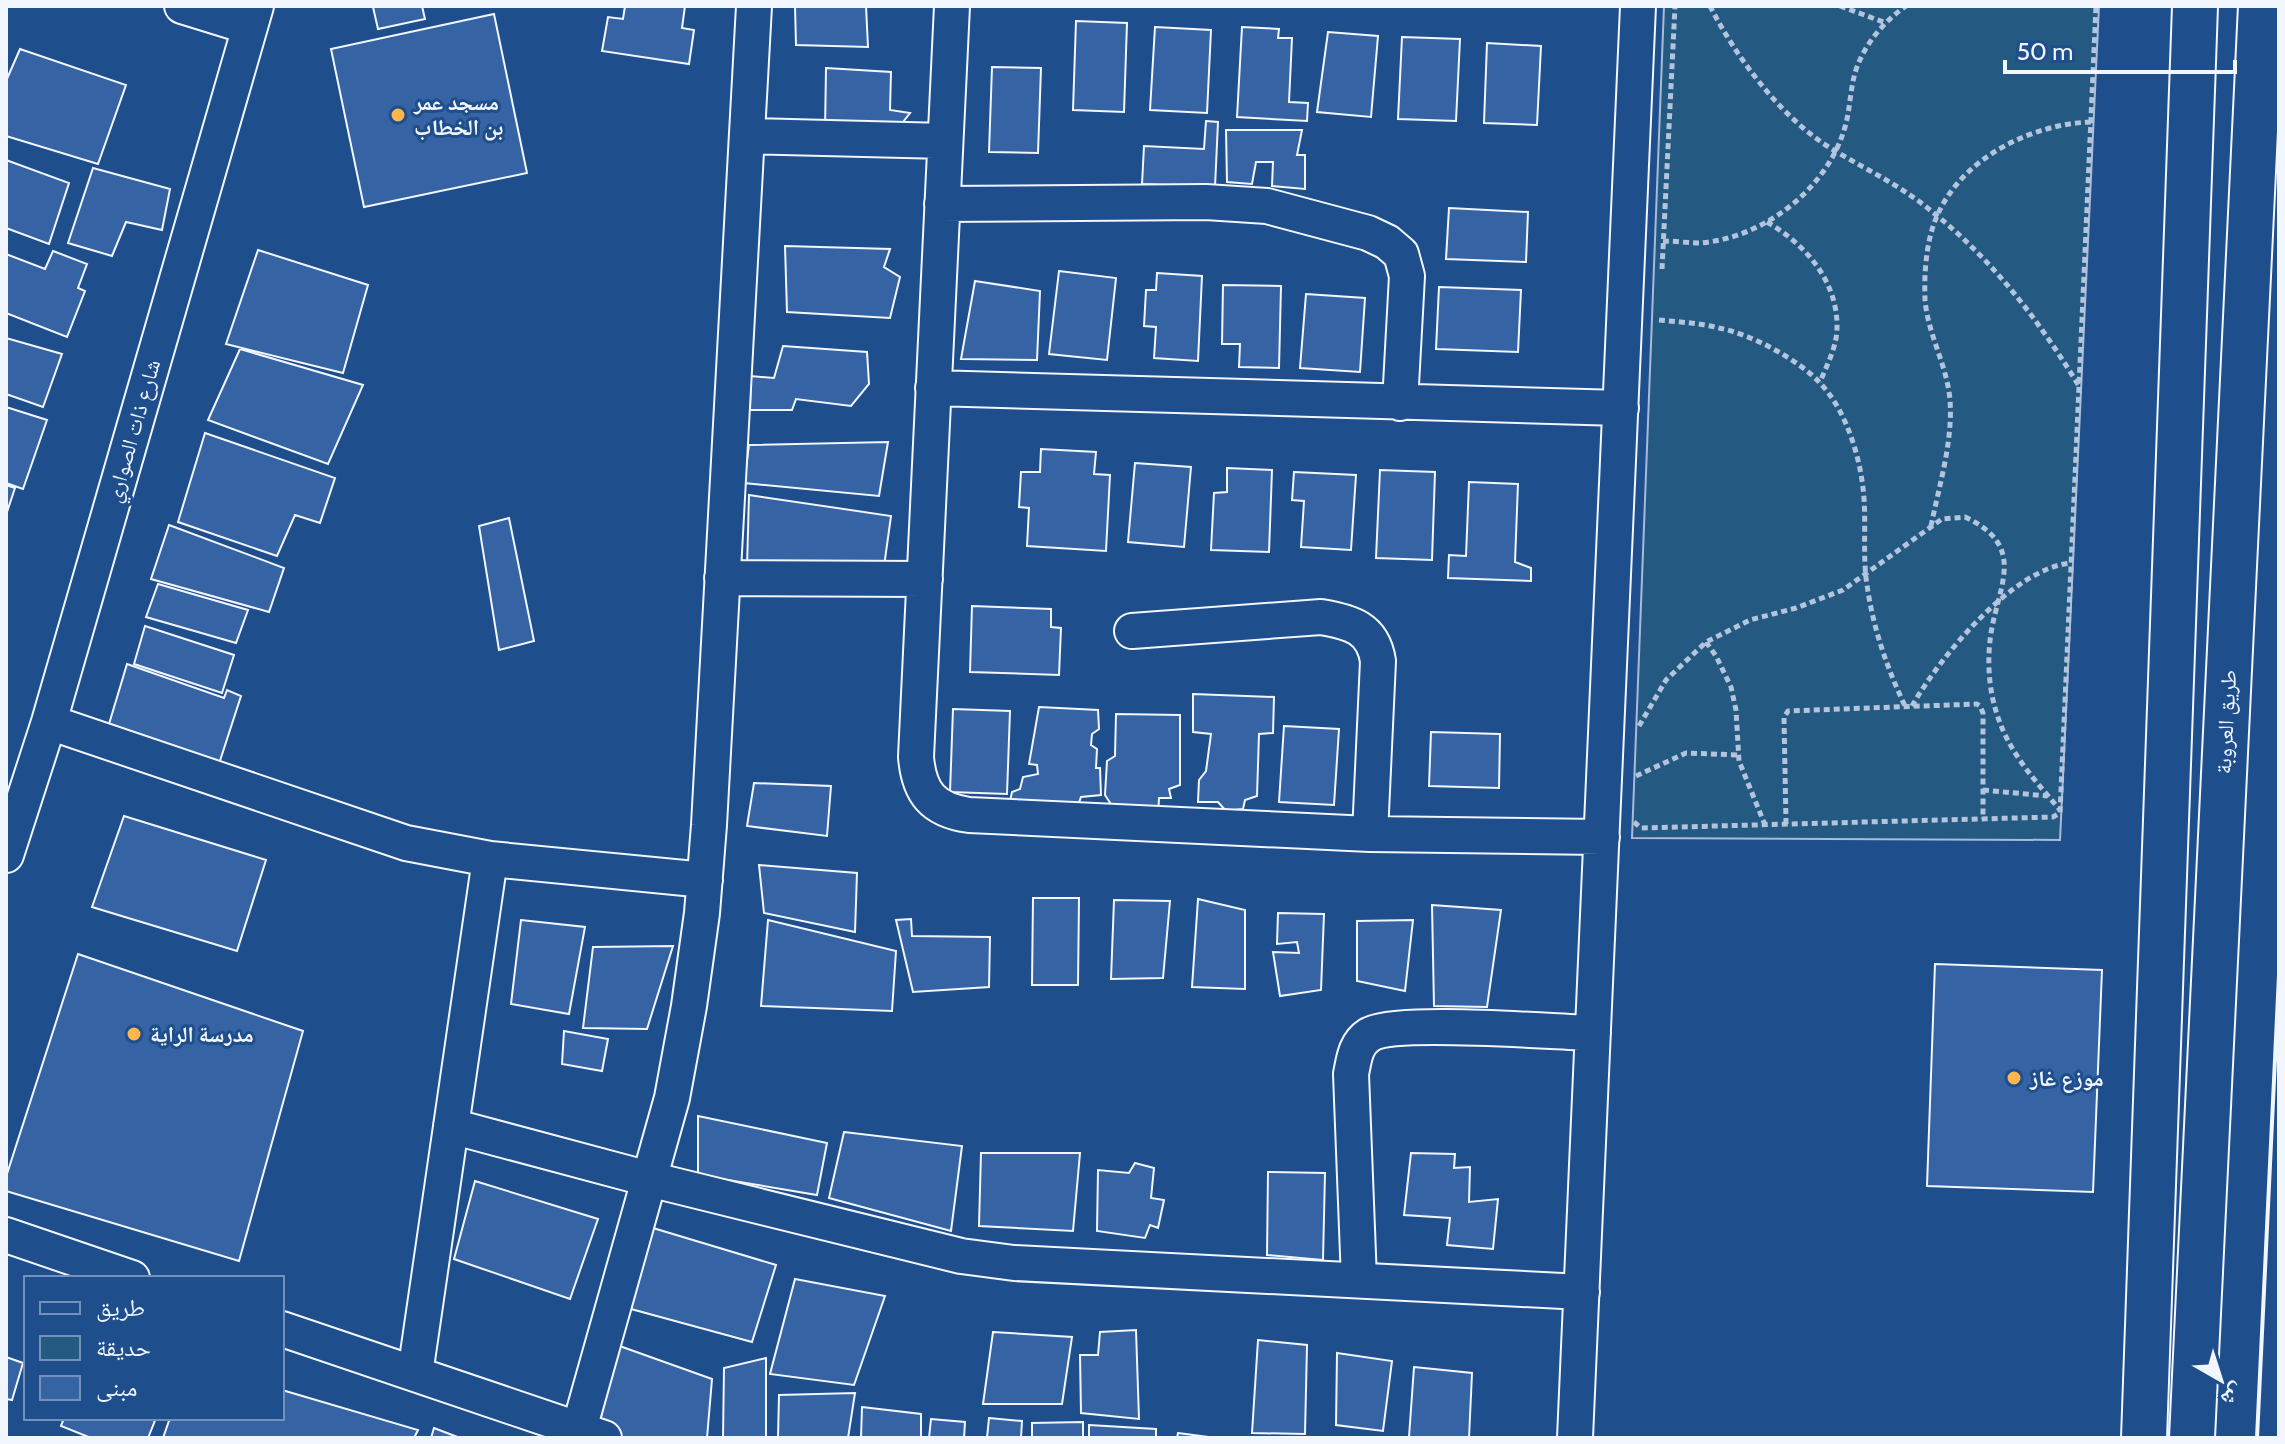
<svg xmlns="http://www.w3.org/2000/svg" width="2285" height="1444" viewBox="0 0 2285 1444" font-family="Cabin,'Noto Naskh Arabic',sans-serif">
<rect width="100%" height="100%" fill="#1f4e8c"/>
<path fill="#245a82" stroke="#a8bbd7" stroke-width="2" d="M1664,6H2099L2060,840L1632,838Z"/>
<path fill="#3563a3" stroke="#f2f6ff" stroke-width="2" d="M422,6L425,19L378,29L373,7Z
M625,6H685L682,28L694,30L689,64L602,51L608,17L623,19Z
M795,6H866L868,47L796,45Z
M494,14L527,173L364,207L331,49Z
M1076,21L1127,23L1124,112L1073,110Z
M1155,27L1211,30L1207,113L1150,110Z
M1242,27L1279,29L1278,38H1292L1289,102L1308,103L1307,121L1237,117Z
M1328,32L1378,36L1371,117L1317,112Z
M1402,37L1460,39L1456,121L1398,119Z
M1487,43L1541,46L1537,125L1484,123Z
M20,49L126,85L98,164L6,136V81Z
M992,67L1041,68L1038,153L989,152Z
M826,68L891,72L890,110L910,113L896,131H825Z
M1206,121L1218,122L1215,187L1142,184L1144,146L1204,149Z
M1226,130H1302L1297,155H1305V189L1272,186L1273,162H1256L1252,184L1227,182Z
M6,160L69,183L49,244L6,228Z
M93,168L170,189L162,230L126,222L112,256L68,243Z
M1449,208L1528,212L1526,262L1446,259Z
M785,246L890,249L884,267L900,277L890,318L787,312Z
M258,250L368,285L343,373L226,344Z
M53,251L87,264L78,288L85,291L67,337L6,313V254L45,269Z
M1059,271L1116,278L1107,360L1049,354Z
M1157,273L1202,276L1198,361L1154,358L1156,327L1144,326L1146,290H1156Z
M975,281L1040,291L1037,360L961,359Z
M1223,285L1281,286L1279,368L1239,367L1240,344H1222Z
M1439,287L1521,290L1518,352L1436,349Z
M1306,294L1365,298L1360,372L1300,368Z
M6,338L62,354L43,407L6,394Z
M783,346L867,352L869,384L851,406L796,399L792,410H750L751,376L774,378Z
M240,349L363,385L328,464L208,420Z
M6,407L47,420L23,489L6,483Z
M205,433L335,478L320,523L295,515L277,556L178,522Z
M888,442L879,496L744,483L749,445Z
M1041,449L1096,452L1094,474L1110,475L1106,551L1027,546L1029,508L1019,507L1021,472H1040Z
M1135,463L1191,467L1184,547L1128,542Z
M1227,468L1272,470L1269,552L1211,550L1214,493L1227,492Z
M1380,470L1435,472L1432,560L1376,558Z
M1294,472L1356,475L1351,550L1301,547L1304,501L1292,500Z
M1469,482L1518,484L1515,562L1531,568V581L1448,578L1449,555L1466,556Z
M6,485L15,488L6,515Z
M749,495L891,516L883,574L747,567Z
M509,518L534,641L499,650L479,526Z
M169,525L284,568L269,612L151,579Z
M158,584L248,610L236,643L146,617Z
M972,606L1051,609V627L1061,628L1059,675L970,672Z
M145,626L234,655L222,693L134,664Z
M127,664L224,698L227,690L241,696L217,770L106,734Z
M1193,694L1274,697L1273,733L1259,734L1257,796L1245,800L1243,809L1226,811L1218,802H1198L1199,780L1206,771L1211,734L1193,732Z
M1039,707L1098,710L1099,729L1092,734L1091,745L1097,749L1096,768H1100L1101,795L1081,797L1077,808L1009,806L1012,792L1020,789L1023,777L1038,774L1037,765L1029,764Z
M953,709L1010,711L1007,794L950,792Z
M1116,714L1180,715V785L1169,789L1171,798H1159L1158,817L1118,815L1105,795L1107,761L1115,756Z
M1284,726L1339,729L1334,805L1279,802Z
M1431,732L1500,734L1499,788L1429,786Z
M754,783L831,786L827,836L747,826Z
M124,816L266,860L237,951L92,907Z
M759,865L857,873L855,932L764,913Z
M1033,898H1079L1078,985H1032Z
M1198,899L1245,910V989L1192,987Z
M1114,900L1170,901L1163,978L1111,979Z
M1432,905L1501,910L1487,1007L1434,1006Z
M1278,913L1324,914L1321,990L1280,996L1273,952L1299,953L1297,942L1277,944Z
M911,919L912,936L990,937L989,987L913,992L896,920Z
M521,920L585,927L569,1014L511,1004Z
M768,920L896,951L892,1011L761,1006Z
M1413,920L1405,991L1357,981V921Z
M673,946L647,1029L583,1028L593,947Z
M78,954L303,1031L239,1261L6,1191V1177Z
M1935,964L2102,970L2093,1192L1927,1186Z
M564,1031L608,1039L602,1071L562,1064Z
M698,1116L827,1143L817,1195L698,1175Z
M844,1132L962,1146L951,1231L829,1198Z
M981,1153H1080L1073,1231L979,1226Z
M1411,1153L1455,1154L1454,1168L1470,1167L1469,1202L1498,1199L1493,1249L1447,1245L1450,1218L1404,1215Z
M1135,1163L1154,1168L1151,1198L1164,1200L1158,1228L1150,1225L1145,1238L1097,1231L1098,1170L1129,1173Z
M1268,1172L1325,1173L1323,1260L1267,1255Z
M475,1181L598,1219L570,1299L454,1259Z
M653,1228L776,1265L752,1342L631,1309Z
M795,1279L885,1296L854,1385L770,1374Z
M1136,1330L1139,1419L1081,1413L1080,1355H1098L1100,1332Z
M993,1332L1072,1337L1062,1404H983Z
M1258,1340L1307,1345L1305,1434L1252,1433Z
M614,1344L712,1379L707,1438H620L598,1434Z
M1337,1353L1392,1361L1383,1431L1336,1425Z
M6,1357L23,1363L12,1400L6,1399Z
M766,1358V1438H723L724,1368Z
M1414,1367L1472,1373L1469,1438L1409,1437Z
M282,1390L418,1430L414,1438H163L170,1418H282Z
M855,1393L848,1438H778L779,1395Z
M862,1407L921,1414V1438H861Z
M64,1418H156L148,1438H91L61,1426Z
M989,1418L1022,1421L1021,1438H987Z
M931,1419L965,1422L964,1438H929Z
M1083,1422V1438H1032V1423Z
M1089,1425L1156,1429V1438H1089Z
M434,1428L460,1438H431Z
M1178,1433L1216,1438H1177Z"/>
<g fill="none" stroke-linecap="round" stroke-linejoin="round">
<g stroke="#f2f6ff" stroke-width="38">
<path id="minor" d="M182,6L250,27
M952,6L916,757C919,793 933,810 969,815L1370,834L1602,837
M747,136L945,141
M942,204L1206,202L1267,206L1368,233L1387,242L1401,254L1407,276L1400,403
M933,388L1621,408
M722,578L925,579
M1132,631L1321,617C1351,622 1373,628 1378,661L1370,834
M49,722L406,843L490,859L705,880
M6,855L49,722L256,6
M451,1126L649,1179L961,1256L1014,1263L1582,1292
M6,1235L132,1278
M1359,1280L1351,1074C1354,1060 1355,1044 1369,1035C1394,1019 1554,1032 1593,1033
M282,1329L604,1438
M415,1374L490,859
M579,1429L672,1098L689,1006L702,913L709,825L754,6
M1575,1438L1638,6"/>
</g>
<g stroke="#f2f6ff" stroke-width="48">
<path id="highway" d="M2144,1438L2195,6
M2192,1438L2261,6"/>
</g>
<path stroke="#b3c4dc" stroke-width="5" stroke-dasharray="6 4" stroke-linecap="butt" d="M1710,6C1737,59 1784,122 1837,152C1869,171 1901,186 1930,210C1992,259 2038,319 2079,386
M1840,6L1886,23
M1767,222C1805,244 1838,281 1837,328C1837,346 1827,365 1820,382
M1663,241C1675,241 1688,243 1700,243C1763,238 1827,190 1845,127C1850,110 1850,91 1855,73C1863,46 1883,22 1906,6
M1662,269L1675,6
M1659,320C1679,322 1700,323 1719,328C1750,334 1798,359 1820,383C1845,409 1859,453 1863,488C1867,521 1862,553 1867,585C1873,628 1887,668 1905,706
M1931,526C1939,486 1953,442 1950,400C1947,365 1928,335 1925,300C1924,273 1926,241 1937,216C1962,158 2031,124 2091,122
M1706,642L1716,656L1731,687L1736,710L1739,761L1765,825
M1912,706C1940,657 2013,568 2071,563
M1639,726L1666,680L1706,642L1750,620L1796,608L1843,590L1942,519L1965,517C2027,546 1999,584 1991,633C1988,653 1988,675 1992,695C2002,745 2028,772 2060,810
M1636,776L1686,753L1737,755
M1983,790L2047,796
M1634,822L1641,828L2053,817L2060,813L2096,6
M1786,824L1784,717L1788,711L1977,704L1980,706L1983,713V819"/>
<use href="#minor" stroke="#1f4e8c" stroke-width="34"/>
<use href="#highway" stroke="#1f4e8c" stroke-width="44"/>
<path stroke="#f2f6ff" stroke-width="4" d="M2257,1438L2279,975"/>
</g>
<g fill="#ffb74d" stroke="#1f4e8c" stroke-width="3">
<circle cx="398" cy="115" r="8"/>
<circle cx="134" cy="1034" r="8"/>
<circle cx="2014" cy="1078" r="8"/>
</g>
<g text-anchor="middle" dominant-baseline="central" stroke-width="6" stroke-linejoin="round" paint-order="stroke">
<g font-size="22" font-weight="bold" fill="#f2f6ff" stroke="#1f4e8c" text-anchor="start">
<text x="414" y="102">مسجد عمر<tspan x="414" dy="25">بن الخطاب</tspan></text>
<text x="150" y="1034">مدرسة الراية</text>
<text x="2030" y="1078">موزع غاز</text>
</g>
<g font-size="22" fill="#f2f6ff" stroke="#1f4e8c">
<text transform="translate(133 431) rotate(-74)">شارع ذات الصواري</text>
<text transform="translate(2226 722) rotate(-87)">طريق العروبة</text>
</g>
</g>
<rect width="2285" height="1444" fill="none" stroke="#f2f6ff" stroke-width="16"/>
<rect x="24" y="1276" width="260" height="144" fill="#1f4e8c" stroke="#7391ba" stroke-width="2"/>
<rect x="40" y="1302" width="40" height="12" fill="#1f4e8c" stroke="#7391ba" stroke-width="2"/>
<text x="96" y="1316" font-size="24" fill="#f2f6ff">طريق</text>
<rect x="40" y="1336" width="40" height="24" fill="#245a82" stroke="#7391ba" stroke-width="2"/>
<text x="96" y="1356" font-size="24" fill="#f2f6ff">حديقة</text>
<rect x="40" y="1376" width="40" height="24" fill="#3563a3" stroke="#7391ba" stroke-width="2"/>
<text x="96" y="1396" font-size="24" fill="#f2f6ff">مبنى</text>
<g transform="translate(2221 1380) rotate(141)" stroke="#1f4e8c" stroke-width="6" paint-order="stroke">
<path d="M0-6L14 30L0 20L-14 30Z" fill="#f2f6ff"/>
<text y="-12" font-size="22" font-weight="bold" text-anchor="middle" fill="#f2f6ff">ش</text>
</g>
<path d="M2005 60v12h230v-12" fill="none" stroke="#f2f6ff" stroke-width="4"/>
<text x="2017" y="60" font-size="24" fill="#f2f6ff" stroke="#1f4e8c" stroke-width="6" paint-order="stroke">50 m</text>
</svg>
